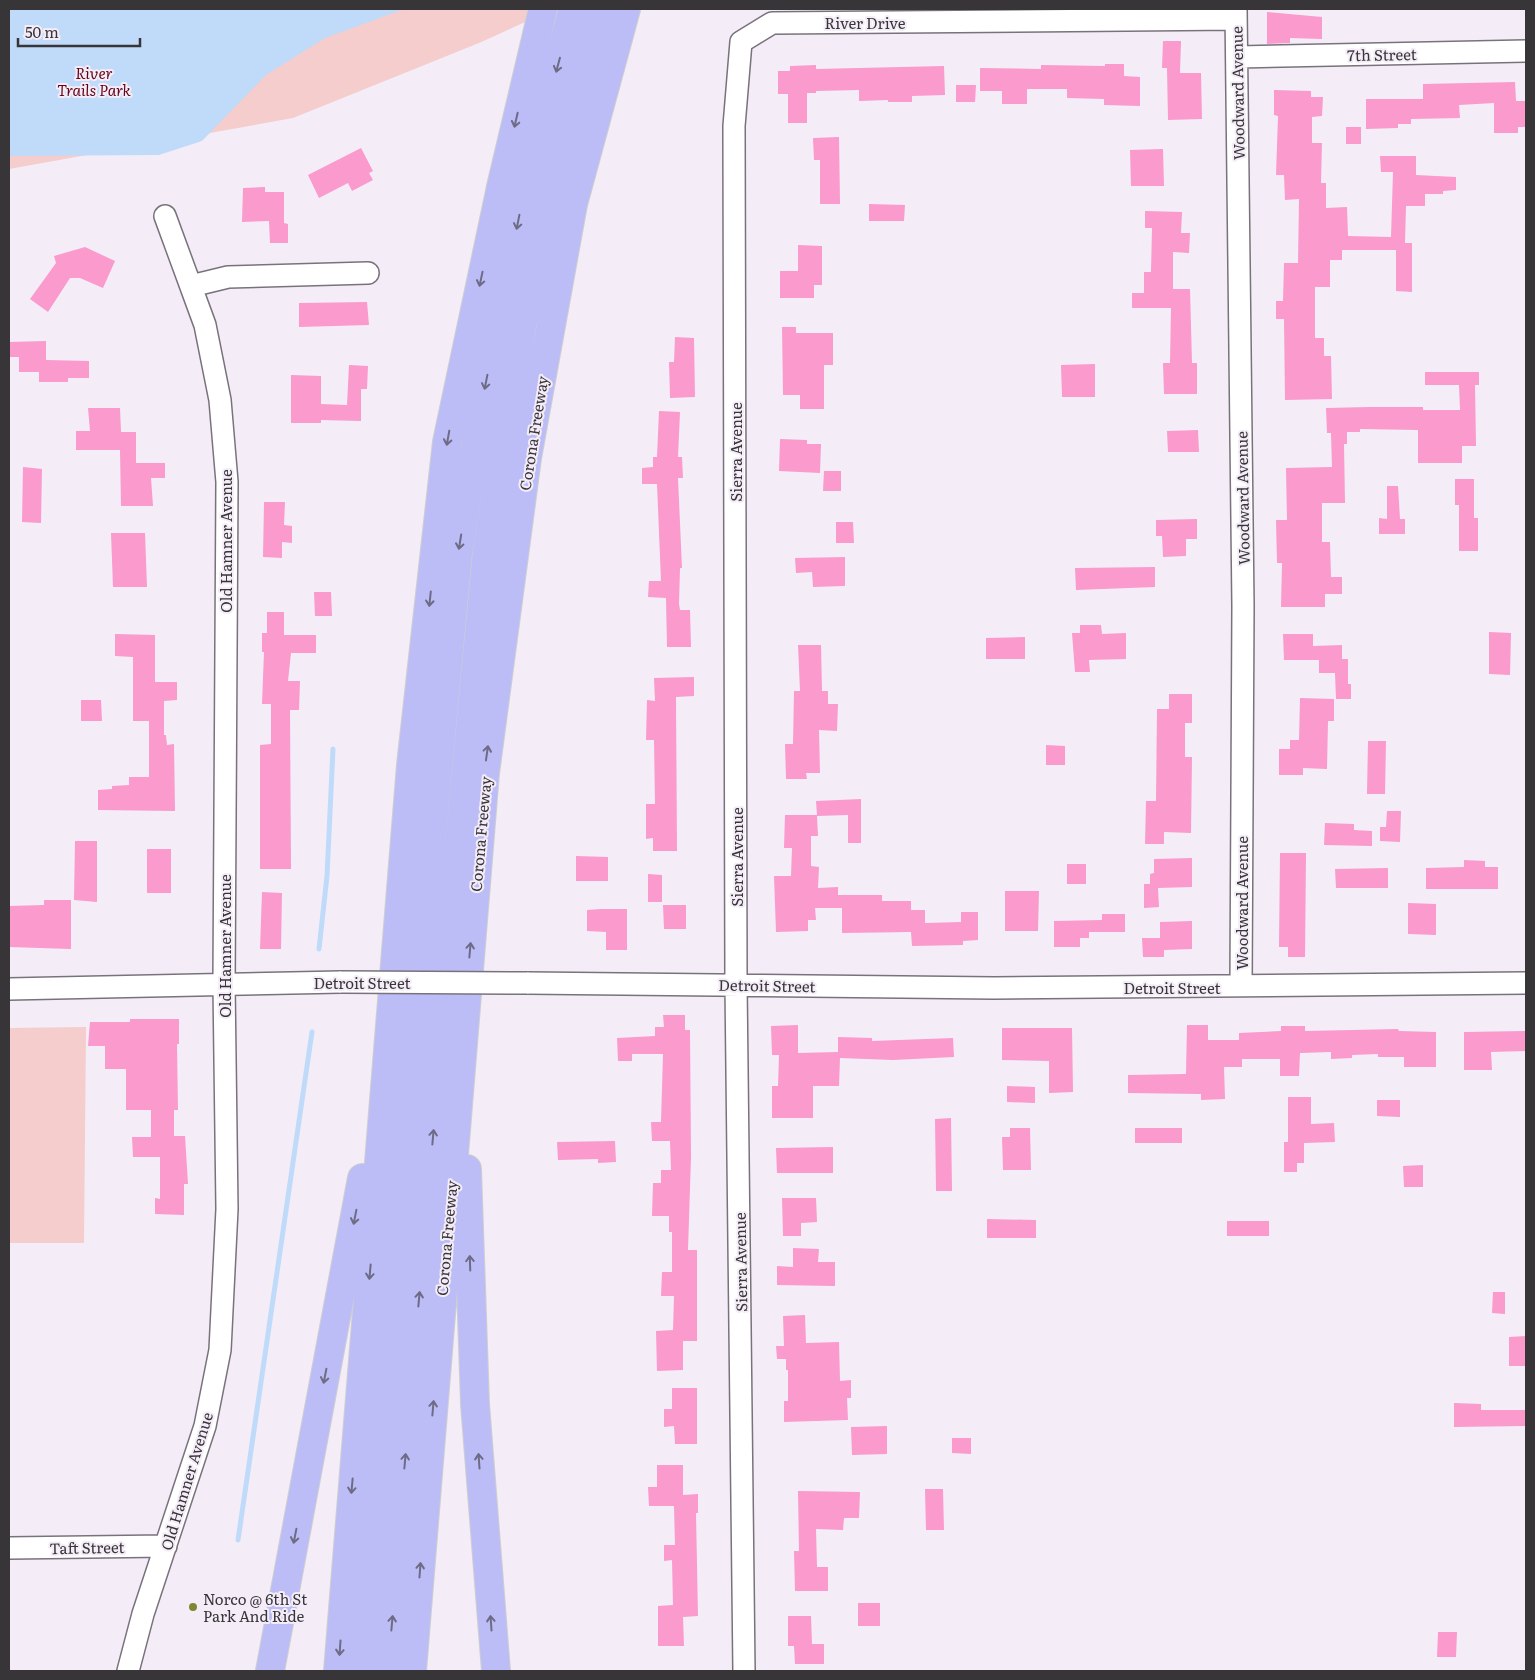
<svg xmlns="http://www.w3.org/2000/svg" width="1535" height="1680" viewBox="0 0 1535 1680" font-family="Literata,serif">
<rect width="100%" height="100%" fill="#f4edf8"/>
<path fill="#f4cdcc" d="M48,9H554L479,43L293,118L9,169V98Z
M86,1027L84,1243H9V1028Z"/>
<path fill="#bfdbf9" d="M9,9H404L325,38L266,75L202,141L159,155L9,156Z"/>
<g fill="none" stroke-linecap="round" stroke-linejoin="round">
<path stroke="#bfdbf9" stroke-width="5" d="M319,949L327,876L333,749
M238,1540L312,1032"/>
</g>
<path fill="#fa9acd" d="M1267,12L1322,17V39L1290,38V43L1267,44Z
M1163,41H1181L1180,73H1201L1202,119L1168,120L1167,68H1162Z
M1105,64H1124V76L1140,77V106L1104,105V99L1067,98V89H1027V104H1002V91H980V68L1041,69V65L1105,66Z
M816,65V69L944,66L945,95L912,96V102H888V100L859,101V90L816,91V93H807V123H788V94H778V71H790V66Z
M1515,82L1516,101H1526V127H1518V133H1494V103L1459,105L1460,118L1411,119V124H1398V128L1366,129V99H1423V84Z
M956,85H976L975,102H956Z
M1274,90L1311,91V97H1323L1322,116L1312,117V143H1322L1321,183H1326V208L1347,207L1348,236L1391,237L1393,172H1381L1380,156H1416V175L1456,177V190L1443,191V194H1425V206H1406L1405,243H1412V292L1396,291V250H1342V260H1330V287H1315V338H1324V356H1331L1332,399L1285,400L1284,319H1276V301H1283L1284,263H1298L1299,199L1285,200L1284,175H1276L1278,116L1274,115Z
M1346,127H1361V144H1346Z
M839,137L840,204H820V160H814L813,138Z
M361,148L373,171L369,173L373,180L352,191L348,183L319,198L308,175Z
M1163,149L1164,186H1131L1130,150Z
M265,187V192H284V223L288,224V243H270L269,221L242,222L243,188Z
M869,204L905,205L904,221H869Z
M1145,211L1182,212L1181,233H1190L1189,253L1173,252V289H1190L1192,363H1197V394H1164L1163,363H1170L1171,308H1132V293H1144V272H1151L1152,228H1145Z
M798,245L822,246V285H814V298H780V271H798Z
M85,247L115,261L103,288L80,278H70L48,312L30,299L56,263L54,256Z
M367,302L369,325L299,327V303Z
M782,327H796V333H833V365H824V409H800V395H783Z
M675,337L694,338L695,397L670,398L669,362H674Z
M46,341V360L89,361V378H68V382H39V372H19V357H9V342Z
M1095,364V397H1062L1061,365Z
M349,365L368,366L367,389H361V421L321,420V423H291V375L321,376V404L347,405Z
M1425,372H1479V385H1475L1476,446H1462V463H1418V430L1360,429V432H1347V444H1344L1345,503H1322V542H1330L1331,577H1342V594H1325V607H1281L1282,563H1277L1276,520H1287L1286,468L1332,467L1331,433H1327L1326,408L1369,407H1423V410H1460L1459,385H1425Z
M88,408H120L121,432H136V463H165V478H151L153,506H121L120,450H76V431H90Z
M659,411L680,412L678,457H682L683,478H678L682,568H680L679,604L680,610H690L691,647H667L666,598L648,597L649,581H661L657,484H642V468L653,467V457H657Z
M1198,430L1199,452H1168L1167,431Z
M780,439L807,440V444H821L820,473L779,471Z
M23,467L42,469L41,523L22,522Z
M824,471H841V491H823Z
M1455,479H1474V518H1478V551H1459V505H1455Z
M1387,486H1398L1400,519H1405V534H1379V518L1387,519Z
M264,502H285L284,525L292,526V543L282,542V558L263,557Z
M1197,519V539H1186V556L1163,557L1162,536H1156V520Z
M836,522H853L854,543H836Z
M111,533H145L147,587H113Z
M845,557V586L813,587L812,572L796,573L795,558Z
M1155,567V587L1076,590L1075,568Z
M314,592H331L332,616H315Z
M267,612H284V635H316V653H291L288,681H300L299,710H290L291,869H260V745L271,744V704H262L264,652H262V633H267Z
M1080,625H1101L1102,634L1126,633V659L1089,660L1090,672H1075L1072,633H1080Z
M1489,632L1511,633L1510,675L1489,674Z
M115,634L155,635V682H177V700L164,701V735H166L167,745L174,744L175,811L98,810V790L112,789V786L129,785V777H149V721H133V657L115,656Z
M1283,634H1313V646L1342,645V659H1348V684H1351V699H1336L1335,673H1319V660H1284Z
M1025,637V659H986V638Z
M798,645H821L822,691H828V704H838L837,731L819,730L820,773H806L807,779H786L785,744H793L794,691H800Z
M694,677V696L676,697L677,851H653V838L646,839V804H655L654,740H646L647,700L655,701L654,678Z
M1169,694H1192V723H1185V757H1192L1191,833L1164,832V844H1145L1146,801H1156L1157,709H1169Z
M1300,698L1334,699V721H1328L1327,769L1303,768V775H1279V749H1290V740H1299Z
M81,700H101L102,721H81Z
M1368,741H1386L1385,794H1367Z
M1046,745L1065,746V765H1046Z
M861,799V843H848V815L817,816L818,836H811V866L819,867L818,888L838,887V895H882V901H911V910H925V923L961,922V912H978V940L963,941V945L912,946L911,932L842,933V908H815L816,920H808V931L776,932L774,876H791L792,848H784L785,815H817L816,801Z
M1387,811H1401L1400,842L1380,841V827H1386Z
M1325,823L1354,824V830L1372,831V846L1324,845Z
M75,841H97V902L74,900Z
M147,849H171V893H147Z
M1280,853H1306L1305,957H1288V947H1279Z
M576,856L608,857V881H576Z
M1192,858V887L1158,888L1159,907L1144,908V884H1150V874L1154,873V859Z
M1464,860L1485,861V867H1498V889H1426V868L1464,867Z
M1067,864H1086V884H1067Z
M1388,868V888H1336L1335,869Z
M648,874L662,875V902H648Z
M1005,891H1039L1038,931H1005Z
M262,892L282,893L281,949H260Z
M44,900H71V949L9,947V906L44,905Z
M1408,903L1436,904V935L1408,934Z
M663,905H686V929H664Z
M601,909H627V950H606V932L587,931V910Z
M1102,914H1125V932H1089V938H1080V947H1054V921L1102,920Z
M1192,921V949L1164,950V957H1143L1142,938H1160V922Z
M663,1015H685V1030H690L691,1157L688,1250H697V1341H683V1370L657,1371L656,1331L673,1330L674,1296H661L662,1272H672V1232H669V1216H652L653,1183H661V1170H671L670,1141H652L651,1122H661L663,1054H632V1061H618L617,1038L655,1036V1027H664Z
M130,1019H179V1044H177L178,1110H174V1136H185L188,1184H184V1215L155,1214V1198L160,1199V1157H133L132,1137H151V1110H126V1069H105V1046H88L90,1022H130Z
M798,1025V1053L838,1052V1037L872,1038V1041L953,1038L954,1057L893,1060L840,1058L839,1086H813V1118H772V1086H778L779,1055H772L771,1026Z
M1187,1025H1208V1040H1239V1033L1281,1031V1026H1305V1031L1398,1029L1399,1031L1436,1032V1067H1404V1057H1378V1054L1352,1055V1058L1331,1059V1052L1300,1053L1299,1076H1280V1059H1242V1067H1224L1225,1099L1201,1100V1094L1128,1093V1075L1186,1074Z
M1002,1028H1072L1073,1092L1049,1093V1061L1002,1060Z
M1526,1031V1051L1491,1052L1492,1070H1464V1032Z
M1007,1086L1035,1087V1103L1007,1102Z
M1288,1097H1311V1124L1334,1123L1335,1142L1304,1143V1163H1297V1172H1284V1142H1288Z
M1377,1100H1400V1117L1377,1116Z
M951,1118L952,1191H936L935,1119Z
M1010,1128H1030L1031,1170H1003L1002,1137H1010Z
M1135,1128H1182V1143H1135Z
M615,1141L616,1162L598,1163V1159L558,1160L557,1142Z
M833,1147V1173H777L776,1148Z
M1423,1165V1187H1404L1403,1166Z
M782,1198H816L817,1222L801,1223V1236H783Z
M987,1219L1036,1220V1238H987Z
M1227,1221H1269V1236H1227Z
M793,1248L819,1249L818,1262H835V1286L777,1285V1266L793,1267Z
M1493,1292H1505V1314L1492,1313Z
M805,1315L806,1343L839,1342L840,1381L851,1380V1398H847L848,1420L784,1422V1401H788V1370H786V1359H777L776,1346H784L783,1316Z
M1526,1336V1366H1509V1337Z
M672,1388H697V1444H675L674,1426L664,1427V1409H672Z
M1454,1403L1481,1404V1410H1526V1426L1454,1427Z
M887,1426V1454L852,1455L851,1427Z
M952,1438H971V1454L952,1453Z
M657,1465H683V1495L698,1494V1513H696L698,1616L683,1617L684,1646H658V1606L673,1605L672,1560L664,1561V1545H675L674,1506H649L648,1487H657Z
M925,1489H943L944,1530H926Z
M798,1491L860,1492L859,1518H844L843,1530L816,1529L817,1567H828V1591H795L794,1551H799Z
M858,1603H880V1626H858Z
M788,1616H811L812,1644H824V1664H795L794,1646H788Z
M1438,1632H1457L1456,1657H1437Z"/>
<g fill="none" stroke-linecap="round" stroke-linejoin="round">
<g stroke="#79727c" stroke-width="24">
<path id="minor" d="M1236,9L1243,606L1241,986
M1238,57L1526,51
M191,286L228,277L368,273
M527,983L994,988L1526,983
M9,989L341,982
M9,1548L166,1546
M128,1671L143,1614L205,1426L220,1350L227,1209L224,984L227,482L220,400L205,325L165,216
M744,1671L736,984L734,126L741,42L772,23L1236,19"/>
</g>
<g stroke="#cfcfcf" stroke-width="30">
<path id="highway" d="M467,1169L475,1404L496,1671
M270,1671L362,1178
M338,1671L411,765L447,442L501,187L543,9
M365,1671L412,1046L458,553L485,385L523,193L573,9
M388,1671L442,1023L487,551L522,326L570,111L602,9
M412,1671L485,773L527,458L573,204L626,9"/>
</g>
<use href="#minor" stroke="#fff" stroke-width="21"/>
<use href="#highway" stroke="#bcbdf6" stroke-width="28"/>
<g stroke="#79727c" stroke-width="24" stroke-linecap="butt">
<path id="minor-bridge" d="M341,982L527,983"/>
</g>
<use href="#minor-bridge" stroke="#fff" stroke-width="21"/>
</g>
<defs><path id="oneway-shaft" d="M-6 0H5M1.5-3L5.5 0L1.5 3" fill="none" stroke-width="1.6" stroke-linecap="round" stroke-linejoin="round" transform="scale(1.25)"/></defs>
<g stroke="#6d6b85">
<use href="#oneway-shaft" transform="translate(558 65) rotate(105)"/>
<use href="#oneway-shaft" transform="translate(516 120) rotate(103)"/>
<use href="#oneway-shaft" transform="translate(518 222) rotate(101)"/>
<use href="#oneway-shaft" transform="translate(481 279) rotate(102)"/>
<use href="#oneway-shaft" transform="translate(486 382) rotate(101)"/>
<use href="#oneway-shaft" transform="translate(448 438) rotate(100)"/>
<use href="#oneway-shaft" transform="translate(460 542) rotate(99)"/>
<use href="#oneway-shaft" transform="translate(430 599) rotate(96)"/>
<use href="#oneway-shaft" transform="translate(487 753) rotate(-82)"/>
<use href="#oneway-shaft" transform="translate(470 950) rotate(-85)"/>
<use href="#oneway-shaft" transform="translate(433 1137) rotate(-85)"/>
<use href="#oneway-shaft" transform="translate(355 1217) rotate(101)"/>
<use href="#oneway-shaft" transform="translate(470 1263) rotate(-92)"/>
<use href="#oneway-shaft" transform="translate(370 1272) rotate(95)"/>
<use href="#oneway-shaft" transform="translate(419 1299) rotate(-85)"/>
<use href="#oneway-shaft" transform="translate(325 1376) rotate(101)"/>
<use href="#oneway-shaft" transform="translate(433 1408) rotate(-85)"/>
<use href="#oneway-shaft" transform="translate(405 1461) rotate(-85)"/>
<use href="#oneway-shaft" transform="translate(479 1461) rotate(-94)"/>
<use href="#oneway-shaft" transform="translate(352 1486) rotate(95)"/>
<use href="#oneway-shaft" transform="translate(295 1536) rotate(101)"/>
<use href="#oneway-shaft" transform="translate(420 1570) rotate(-86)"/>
<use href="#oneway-shaft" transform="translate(392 1623) rotate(-85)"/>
<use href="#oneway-shaft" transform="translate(491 1623) rotate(-94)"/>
<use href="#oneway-shaft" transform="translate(340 1648) rotate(94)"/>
</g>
<circle fill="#7d8835" stroke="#f4edf8" stroke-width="2" cx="193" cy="1607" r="5"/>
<g text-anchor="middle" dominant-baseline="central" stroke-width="4" stroke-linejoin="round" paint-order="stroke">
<g font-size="15" fill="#383539" stroke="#f4edf8">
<text x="865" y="22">River Drive</text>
<text transform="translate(1382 54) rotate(-1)">7th Street</text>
<text transform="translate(1237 93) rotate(-91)">Woodward Avenue</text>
<text transform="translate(533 433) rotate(-81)">Corona Freeway</text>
<text transform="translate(735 452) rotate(-90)">Sierra Avenue</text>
<text transform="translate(1242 498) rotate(-91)">Woodward Avenue</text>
<text transform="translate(225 541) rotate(-90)">Old Hamner Avenue</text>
<text transform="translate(480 834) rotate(-85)">Corona Freeway</text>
<text transform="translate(736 857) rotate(-90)">Sierra Avenue</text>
<text transform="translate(1241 903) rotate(-90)">Woodward Avenue</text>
<text transform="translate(224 946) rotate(-90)">Old Hamner Avenue</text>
<text x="362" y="982">Detroit Street</text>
<text transform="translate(767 985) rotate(1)">Detroit Street</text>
<text x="1172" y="987">Detroit Street</text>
<text transform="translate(446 1238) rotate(-85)">Corona Freeway</text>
<text transform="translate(740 1262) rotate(-91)">Sierra Avenue</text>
<text transform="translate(186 1481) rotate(-73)">Old Hamner Avenue</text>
<text transform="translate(87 1547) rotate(-1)">Taft Street</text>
</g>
<g font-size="15" font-style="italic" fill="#640015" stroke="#f4edf8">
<text x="94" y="72">River<tspan x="94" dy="17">Trails Park</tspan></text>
</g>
<g font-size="15" fill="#383539" stroke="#f4edf8" text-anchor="start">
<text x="203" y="1598">Norco @ 6th St<tspan x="203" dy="17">Park And Ride</tspan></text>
</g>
</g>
<rect width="1535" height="1680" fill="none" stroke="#383539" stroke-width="20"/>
<path d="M18 38v8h122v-8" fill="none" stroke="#383539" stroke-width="2.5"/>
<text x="25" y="38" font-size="15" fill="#383539" stroke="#f4edf8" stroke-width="4" paint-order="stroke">50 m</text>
</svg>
